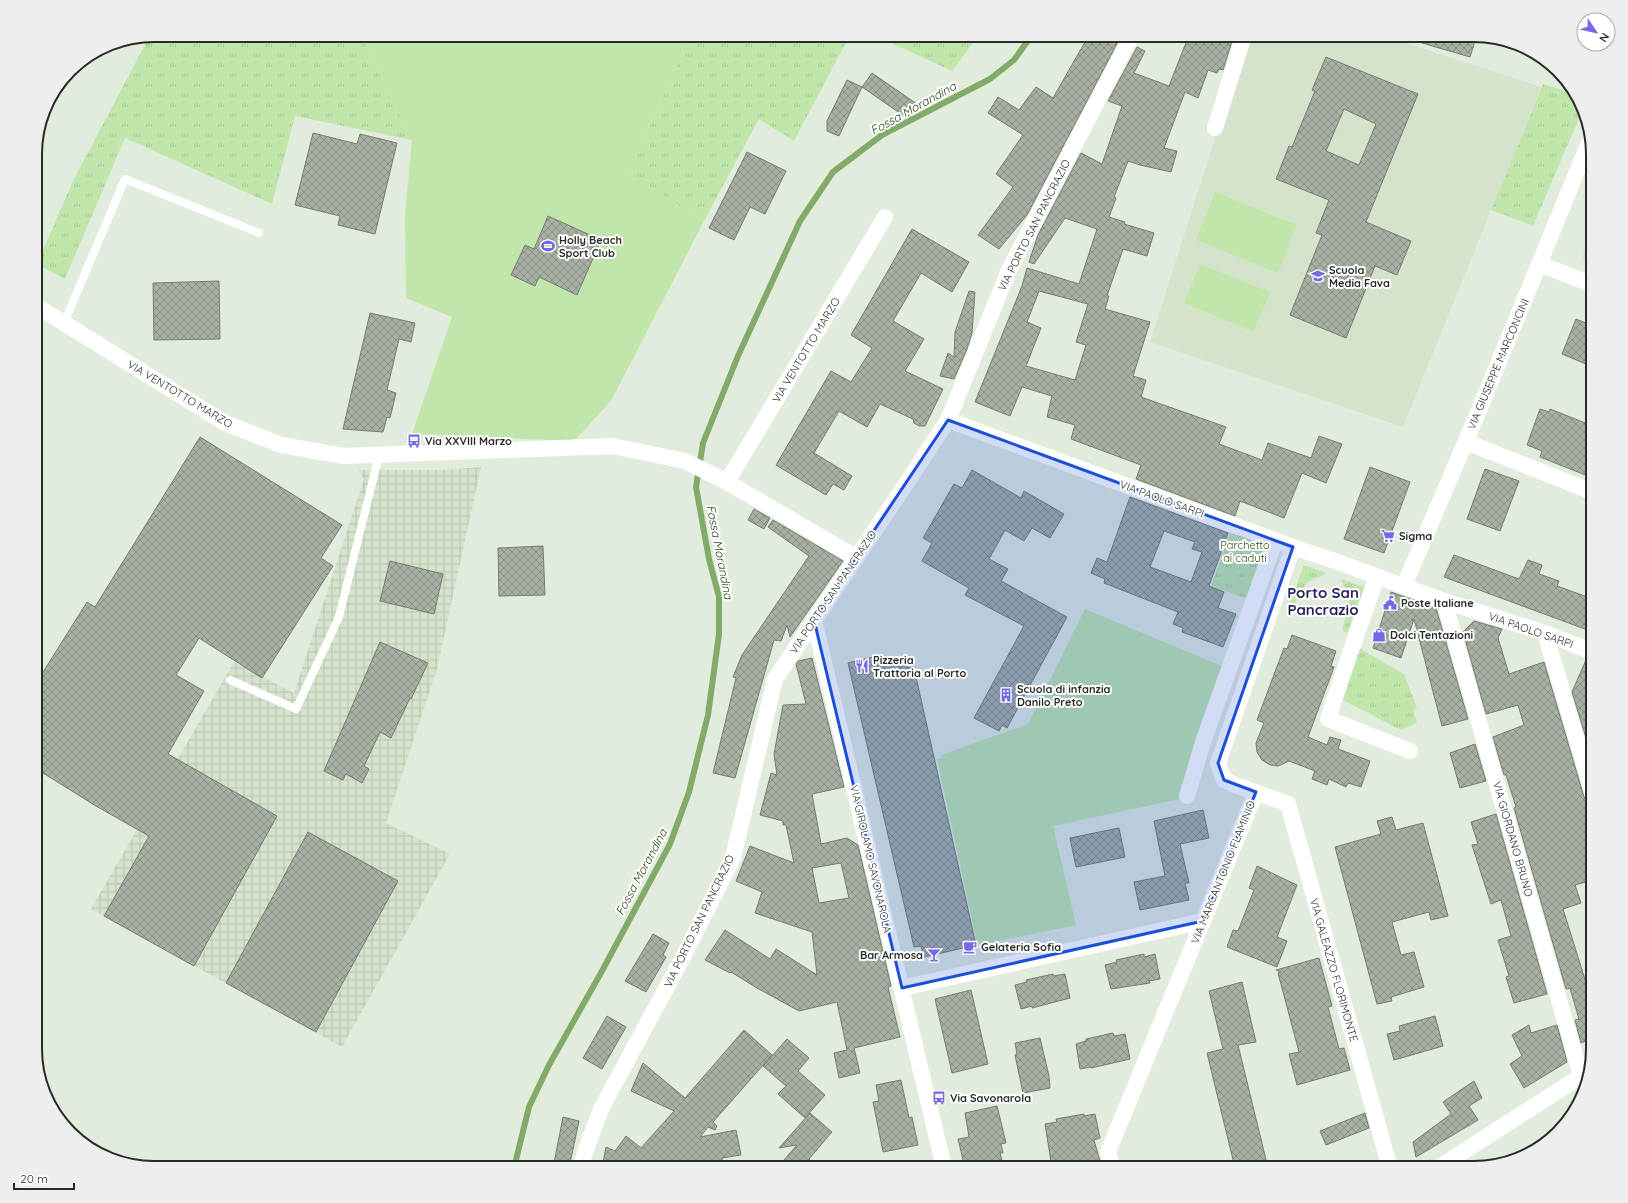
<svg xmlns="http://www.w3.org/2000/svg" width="1628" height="1203" viewBox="0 0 1628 1203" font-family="Quicksand,sans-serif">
<defs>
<pattern id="industrial-grid" width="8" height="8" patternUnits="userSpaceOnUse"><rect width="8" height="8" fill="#d5e3cd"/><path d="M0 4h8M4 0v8" fill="none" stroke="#b7c3b0"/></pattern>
<pattern id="grass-tufts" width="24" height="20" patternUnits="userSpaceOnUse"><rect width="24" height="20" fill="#c0e6ac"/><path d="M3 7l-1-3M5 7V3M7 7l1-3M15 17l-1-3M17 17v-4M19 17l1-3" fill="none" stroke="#a5c594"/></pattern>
<pattern id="building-cross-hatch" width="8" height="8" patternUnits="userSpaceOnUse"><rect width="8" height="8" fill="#a7b0a2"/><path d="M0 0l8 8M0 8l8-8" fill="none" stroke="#888f84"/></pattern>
</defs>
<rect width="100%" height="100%" fill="#e2ecdc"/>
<path fill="#d5e3cd" d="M1248,35H1382L1541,87L1403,427L1150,342Z
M1593,231V262L1582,258Z"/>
<path fill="url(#industrial-grid)" d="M481,467L437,669L386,823L450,854L342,1047L91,909L234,662L294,693L364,479L358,470H443Z"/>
<path fill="url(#grass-tufts)" d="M154,35H361L412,140L295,116L272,204L125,138L65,279L37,264L73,181L148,39L151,36Z
M690,35H850L794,141L759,119L704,221L628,174Z
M874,35H979L952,71Z
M1543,84C1560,90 1578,90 1583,109L1533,226L1491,210Z
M1233,526L1270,540L1248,599L1211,586Z
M1304,565L1326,573C1322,578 1316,577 1311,580C1302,586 1296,599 1294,609L1292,611H1287Z
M1342,579L1364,587L1347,633L1343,631C1342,624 1350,608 1349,597C1348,590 1341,585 1342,579Z
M1355,646L1404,674L1417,708L1413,710L1417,723L1401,730L1339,698Z"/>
<path fill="#c0e6ac" d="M361,35H690L628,174L704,221L611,401L574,441L412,434L452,317L406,298L405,214L412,140Z
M1215,192L1297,225L1278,273L1196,240Z
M1200,264L1270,292L1254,332L1184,303Z
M1085,609L1222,666L1180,799L1053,826L1076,925L980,945L979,943H977L937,759L942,758L941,755L1028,724Z"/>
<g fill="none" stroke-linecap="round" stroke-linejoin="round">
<path stroke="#82ab6a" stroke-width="6" d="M514,1168L529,1107L549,1065L602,971L670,844L689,792L708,715L719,634V597L709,559L696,487L703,443L738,356L800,221L833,172L882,135L990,79L1014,60L1032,35"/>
</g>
<path fill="url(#building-cross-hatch)" stroke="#747d6f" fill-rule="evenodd" d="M1089,35H1115L1120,38L1027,215L999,249L978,235L1013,187L996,174L1023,135L988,113L998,97L1019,110L1036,87L1053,98Z
M1189,35H1234L1223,70L1219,69L1217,73L1208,70L1198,98L1185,92L1164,148L1177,151L1171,172L1140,165L1128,161L1114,197L1116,198L1109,217L1125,222L1124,224L1154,233L1147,256L1123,249L1107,296H1109L1105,309L1150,322L1133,376L1146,380L1141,397L1226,427L1219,444L1262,460L1268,443L1311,458L1319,436L1342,444L1326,483L1302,473L1284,518L1240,501L1235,516L1136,479L1141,465L1071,439L1075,425L1047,417L1052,396L1022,387L1010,416L975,402L1022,286L1027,268L1079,284L1097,229L1065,218L1034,264L1029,262L1038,235L1081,153L1102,164L1122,106L1108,101L1137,47L1145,51L1134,73L1169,86ZM1039,291L1088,304L1076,342L1086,345L1075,380L1026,366L1041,328L1027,322Z
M1412,35H1477L1470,57L1412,40Z
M1326,57L1418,94L1366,222L1411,241L1397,275L1375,266L1346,338L1290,315L1322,235L1316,233L1329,200L1276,179L1289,146L1292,147L1315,91L1312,90ZM1344,109L1376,124L1359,165L1326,151Z
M872,73L917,104L907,118L862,87Z
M847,80L862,87L839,136L827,131V121Z
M313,133L357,144L360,134L397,143L375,234L338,225L340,216L295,205Z
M747,152L786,171L765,214L750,207L734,240L709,228Z
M548,216L601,240L577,295L539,277L535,286L511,275L525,245L534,249Z
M912,229L969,262L952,292L921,273L893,321L924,339L905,371L943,389L925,426H919L914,423L913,419L880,404L867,427L839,411L814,453L852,476L844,490L833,484L826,495L776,465L831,371L851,382L872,348L851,335Z
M219,281L220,339L154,340L153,283Z
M969,291L975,292L972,333L967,349L954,379L940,376L948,353L954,357L955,332Z
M370,313L415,323L411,342L399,339L387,390L396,393L390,418L387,417L383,432L343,429Z
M1576,319L1593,326V367L1562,354Z
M1540,409L1549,412L1550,409L1593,426V478L1540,457L1542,451L1527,445Z
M200,437L342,525L321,558L333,566L262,678L199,638L176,675L204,691L168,754L277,816L194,966L104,916L149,836L96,806L35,768V685L87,602L95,607Z
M1370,467L1410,482L1384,553L1344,539Z
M1485,469L1519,481L1500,531L1467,519Z
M972,470L1021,498L1024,491L1064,514L1050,538L1032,528L1024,541L1005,530L989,559L1008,569L1001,581L1067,617L1007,728L1002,725L999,731L974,718L1024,626L965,595L969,588L922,561L932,543L923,538L954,484L962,488Z
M1130,497L1228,533L1209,586L1224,592L1218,608L1236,614L1223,647L1182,632L1183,628L1173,624L1178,612L1104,583L1105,579L1091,573L1097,558L1107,562ZM1164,531L1195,542L1192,549L1202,552L1191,582L1150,567Z
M754,509L770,518L764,529L748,520Z
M773,520L843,561L790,637L787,625L781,641L774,640L735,778L713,773L736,678L733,677L742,655L809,556L768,527Z
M543,546L545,595L499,596L498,548Z
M1454,555L1519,579L1528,560L1542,565L1539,574L1559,581L1557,586L1593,599V632L1444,577Z
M390,561L443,574L434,614L380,601Z
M1391,592L1436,608L1468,719L1442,726L1414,619L1401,658L1373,648Z
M1474,621L1502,629L1498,638L1509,674L1544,662L1584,797L1587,801L1593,803V880L1575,885L1581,903L1563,909L1593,1005V1051H1589L1586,1041L1581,1043L1575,1020L1579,1019L1570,988L1566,989L1514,808L1516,807L1506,775H1504L1493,737L1524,725L1518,705L1486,714L1463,632Z
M1292,635L1336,651L1331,666L1334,667L1308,737L1327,745L1330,737L1341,740L1338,749L1370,761L1361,787L1348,783L1346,787L1329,779L1327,785L1312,779L1315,771L1289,761L1278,766L1270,765L1262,760L1257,752L1256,743L1264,723L1257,720L1284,648L1287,649Z
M380,642L428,663L411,699L410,698L391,738L380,732L364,766L369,769L362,783L346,774L343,780L324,771Z
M877,656L879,663L914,668L976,945L924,957L921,946L914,947L848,663Z
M812,658L844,787L812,794L821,844L847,838L858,845L891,986L888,987L900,1037L854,1048L860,1073L839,1078L834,1053L847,1050L837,1002L799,1011L757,988L731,972L730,973L705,960L725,930L770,959L776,949L817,975L812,932L755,913L762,892L736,881L750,846L794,863L786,825H783V821L760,815L771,773L777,775L774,754L783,705L806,704L796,664L798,661ZM841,863L849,898L819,903L812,868Z
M1586,660L1593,661V761L1572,692Z
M1475,744L1486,781L1460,788L1450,753Z
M1203,810L1209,838L1180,844L1189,883H1185L1189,900L1140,910L1134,882L1165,876L1154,821Z
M1496,814L1547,994L1514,1003L1506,977L1509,976L1498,940L1511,936L1501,900L1491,904L1472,845L1478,844L1471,822Z
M1392,817L1396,830L1423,823L1448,916L1431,920L1429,912L1392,922L1401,955L1414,952L1424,987L1391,997L1392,1001L1377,1004L1335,847L1381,834L1377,821Z
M1119,828L1125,857L1076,867L1070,838Z
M308,832L398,881L316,1032L226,983Z
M1257,866L1297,885L1277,937L1287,941L1277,967L1227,947L1233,930L1238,931L1254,890L1249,888Z
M653,934L669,943L663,955L666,957L646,992L625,981Z
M1144,954V957L1155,954L1160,979L1149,981L1150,983L1111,989L1105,965L1117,962L1116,960Z
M1319,958L1332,1006L1328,1007L1339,1049L1344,1048L1350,1070L1297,1085L1289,1054L1299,1052L1278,973L1281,972L1276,970Z
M1053,974V976L1065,974L1070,998L1032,1008V1006L1021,1009L1015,985L1027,982L1026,980Z
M1242,982L1256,1042L1238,1045L1268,1168H1235L1207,1053L1223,1049L1209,991Z
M971,990L988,1064L952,1073L935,999Z
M607,1016L626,1027L602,1069L583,1058Z
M1435,1016L1443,1046L1394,1060L1387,1034L1400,1031L1399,1026Z
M1529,1025L1531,1033L1557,1025L1567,1062L1524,1088L1510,1064L1522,1056L1512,1035Z
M744,1030L772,1055L713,1122L717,1126L715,1130L708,1127L700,1137L736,1130L741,1155L722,1158L723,1166L711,1168H602L606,1147L615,1151L626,1136L641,1148L674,1111L631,1091L643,1063L685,1098Z
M1113,1033L1114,1036L1125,1034L1130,1059L1091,1068V1067L1080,1069L1076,1044L1086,1041V1039Z
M1040,1038L1049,1076L1050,1088L1023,1093L1015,1055L1017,1054L1015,1043Z
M787,1039L809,1058L798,1071L825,1095L805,1118L778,1094L786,1086L763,1066Z
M901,1080L909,1118L912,1117L918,1145L883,1152L873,1102L879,1101L876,1085Z
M1474,1081L1482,1098L1469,1106L1478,1120L1416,1157L1413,1142L1451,1114L1443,1102Z
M997,1106L1006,1143L1001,1144L1003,1153H1000L1004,1168H965L958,1139L969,1137L965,1113Z
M810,1113L832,1132L809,1159L818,1168H777L797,1145L779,1148Z
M1365,1113L1369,1128L1326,1145L1320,1131Z
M1084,1114V1116L1095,1114L1100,1138L1094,1140L1101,1165L1088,1168H1052L1045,1124L1057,1122L1056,1119Z
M563,1117L579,1121L569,1168H553Z"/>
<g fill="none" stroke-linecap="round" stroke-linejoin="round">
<path stroke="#fff" stroke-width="8" d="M64,323L125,179L259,233
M230,680L296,709L339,617L379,455"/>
<path stroke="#fff" stroke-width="16" d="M1215,128L1244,35
M1540,264L1593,285
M35,305L225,423L281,445L344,456L613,446L685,461L727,482L857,558
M948,420L1293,547L1338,562L1444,601L1545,633L1593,652
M1466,442L1593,492
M727,482L885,217
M1293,547L1218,763L1224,780L1235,785L1288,804L1390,1168
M1377,577L1350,653L1328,719L1410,751
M1404,586L1477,415L1590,140
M1444,601L1581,1076
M814,620L944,1168
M1545,633L1593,794
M1187,796L1204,739L1275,541
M902,988L1203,921
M581,1168L585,1152L601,1109L683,957L733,858L775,679L906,484L948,420L1009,270L1132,35
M1113,1168L1108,1152L1256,792
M1438,1168L1581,1076L1589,1072"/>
</g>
<path fill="#1d4ed8" fill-opacity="0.2" stroke="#1d4ed8" stroke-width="3" stroke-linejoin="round" d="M948,420L1293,547L1218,763L1224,780L1256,792L1203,921L902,988L814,620Z"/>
<defs>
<g id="stadium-bare" transform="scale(1.08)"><path d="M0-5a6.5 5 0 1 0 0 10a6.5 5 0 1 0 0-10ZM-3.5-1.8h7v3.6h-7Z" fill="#7769e4" stroke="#fff" stroke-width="2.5" paint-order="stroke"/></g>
<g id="school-bare" transform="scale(1.08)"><path d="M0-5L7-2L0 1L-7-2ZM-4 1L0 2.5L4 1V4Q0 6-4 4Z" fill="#7769e4" stroke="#fff" stroke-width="2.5" paint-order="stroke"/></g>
<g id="bus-bare" transform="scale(1.08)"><path d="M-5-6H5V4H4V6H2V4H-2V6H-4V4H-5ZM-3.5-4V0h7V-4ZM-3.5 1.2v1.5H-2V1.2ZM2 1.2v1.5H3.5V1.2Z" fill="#7769e4" stroke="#fff" stroke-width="2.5" paint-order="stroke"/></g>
<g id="supermarket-bare" transform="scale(1.08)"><path d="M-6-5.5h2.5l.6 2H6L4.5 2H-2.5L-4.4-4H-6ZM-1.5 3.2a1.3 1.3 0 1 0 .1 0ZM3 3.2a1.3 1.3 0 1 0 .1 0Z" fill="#7769e4" stroke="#fff" stroke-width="2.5" paint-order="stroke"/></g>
<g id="civic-bare" transform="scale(1.08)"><path d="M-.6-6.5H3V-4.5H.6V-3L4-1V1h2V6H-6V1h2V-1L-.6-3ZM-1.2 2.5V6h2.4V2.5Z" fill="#7769e4" stroke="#fff" stroke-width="2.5" paint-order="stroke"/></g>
<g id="shop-bare" transform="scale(1.08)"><path d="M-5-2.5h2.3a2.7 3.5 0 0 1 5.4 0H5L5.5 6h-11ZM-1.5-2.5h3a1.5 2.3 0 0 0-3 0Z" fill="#7769e4" stroke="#fff" stroke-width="2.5" paint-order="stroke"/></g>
<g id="restaurant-bare" transform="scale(1.08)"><path d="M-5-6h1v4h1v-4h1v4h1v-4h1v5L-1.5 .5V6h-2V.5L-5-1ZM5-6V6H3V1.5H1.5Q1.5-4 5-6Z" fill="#7769e4" stroke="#fff" stroke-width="2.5" paint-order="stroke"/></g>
<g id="building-bare" transform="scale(1.08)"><path d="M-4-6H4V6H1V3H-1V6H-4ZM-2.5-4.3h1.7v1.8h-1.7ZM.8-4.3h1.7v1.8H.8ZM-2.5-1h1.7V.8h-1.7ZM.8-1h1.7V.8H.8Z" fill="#7769e4" stroke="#fff" stroke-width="2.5" paint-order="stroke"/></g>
<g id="cafe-bare" transform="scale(1.08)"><path d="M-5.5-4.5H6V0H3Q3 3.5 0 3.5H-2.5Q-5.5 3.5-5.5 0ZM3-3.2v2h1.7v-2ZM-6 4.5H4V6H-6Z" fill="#7769e4" stroke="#fff" stroke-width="2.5" paint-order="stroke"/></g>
<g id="bar-bare" transform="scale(1.08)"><path d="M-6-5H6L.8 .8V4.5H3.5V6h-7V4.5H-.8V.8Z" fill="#7769e4" stroke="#fff" stroke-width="2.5" paint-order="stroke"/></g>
</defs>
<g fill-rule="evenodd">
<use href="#stadium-bare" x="548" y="246"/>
<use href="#school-bare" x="1318" y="276"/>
<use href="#bus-bare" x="414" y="441"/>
<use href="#supermarket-bare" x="1388" y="536"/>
<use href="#civic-bare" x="1390" y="603"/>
<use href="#shop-bare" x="1379" y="635"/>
<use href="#restaurant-bare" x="862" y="666"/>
<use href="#building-bare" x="1006" y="695"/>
<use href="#cafe-bare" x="970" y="947"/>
<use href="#bar-bare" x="934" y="955"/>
<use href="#bus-bare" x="939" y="1098"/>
</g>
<g text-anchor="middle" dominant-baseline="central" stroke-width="4" stroke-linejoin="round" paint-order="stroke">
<g font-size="11" fill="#282c26" stroke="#fff">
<text transform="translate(1034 225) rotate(-63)">VIA PORTO SAN PANCRAZIO</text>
<text transform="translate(806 350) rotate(-59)">VIA VENTOTTO MARZO</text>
<text transform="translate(1498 364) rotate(-67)">VIA GIUSEPPE MARCONCINI</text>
<text transform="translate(180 394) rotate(31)">VIA VENTOTTO MARZO</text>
<text transform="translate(1162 499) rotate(20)">VIA PAOLO SARPI</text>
<text transform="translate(833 592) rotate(-56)">VIA PORTO SAN PANCRAZIO</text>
<text transform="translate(1531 630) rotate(19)">VIA PAOLO SARPI</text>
<text transform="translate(1513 839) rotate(74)">VIA GIORDANO BRUNO</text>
<text transform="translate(871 859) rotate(77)">VIA GIROLAMO SAVONAROLA</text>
<text transform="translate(1223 872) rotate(-68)">VIA MARCANTONIO FLAMINIO</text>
<text transform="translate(699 921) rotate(-64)">VIA PORTO SAN PANCRAZIO</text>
<text transform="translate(1334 970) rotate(74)">VIA GALEAZZO FLORIMONTE</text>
</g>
<g font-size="11" font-weight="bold" fill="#282c26" stroke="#fff" text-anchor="start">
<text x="559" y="240">Holly Beach<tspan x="559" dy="13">Sport Club</tspan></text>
<text x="1329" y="270">Scuola<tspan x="1329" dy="13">Media Fava</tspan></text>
<text x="425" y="441">Via XXVIII Marzo</text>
<text x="1399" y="536">Sigma</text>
<text x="1401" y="603">Poste Italiane</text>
<text x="1390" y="635">Dolci Tentazioni</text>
<text x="873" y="660">Pizzeria<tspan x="873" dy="13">Trattoria al Porto</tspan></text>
<text x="1017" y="689">Scuola di infanzia<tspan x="1017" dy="13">Danilo Preto</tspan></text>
<text x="981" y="947">Gelateria Sofia</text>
<text x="923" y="955" text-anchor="end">Bar Armosa</text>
<text x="950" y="1098">Via Savonarola</text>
</g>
<g font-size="11" fill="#274d07" stroke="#fff">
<text x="1245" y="545">Parchetto<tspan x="1245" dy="13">ai caduti</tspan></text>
</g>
<g font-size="12" font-style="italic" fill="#1e390b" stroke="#fff">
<text transform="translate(913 108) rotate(-29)">Fossa Morandina</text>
<text transform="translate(720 552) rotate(79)">Fossa Morandina</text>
<text transform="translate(641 872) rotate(-62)">Fossa Morandina</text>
</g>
<g font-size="15" font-weight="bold" fill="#271f59" stroke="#fff">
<text x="1323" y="592">Porto San<tspan x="1323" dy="17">Pancrazio</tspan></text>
</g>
</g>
<path d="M0 0H1628V1203H0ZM154 42H1474A112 112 0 0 1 1586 154V1049A112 112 0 0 1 1474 1161H154A112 112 0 0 1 42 1049V154A112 112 0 0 1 154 42Z" fill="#eee" fill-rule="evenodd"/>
<path fill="none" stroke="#282c26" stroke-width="2" d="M154 42H1474A112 112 0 0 1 1586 154V1049A112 112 0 0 1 1474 1161H154A112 112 0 0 1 42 1049V154A112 112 0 0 1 154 42Z"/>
<g transform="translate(1596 32) rotate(124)"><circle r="19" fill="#ffffff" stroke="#a9aba8"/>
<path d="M0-3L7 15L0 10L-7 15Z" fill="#7769e4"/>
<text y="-6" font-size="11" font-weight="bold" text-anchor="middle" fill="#282c26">N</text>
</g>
<path d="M14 1183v6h60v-6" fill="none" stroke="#282c26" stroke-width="2"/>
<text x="20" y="1183" font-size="12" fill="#282c26" stroke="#ffffff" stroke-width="3" paint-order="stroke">20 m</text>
</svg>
